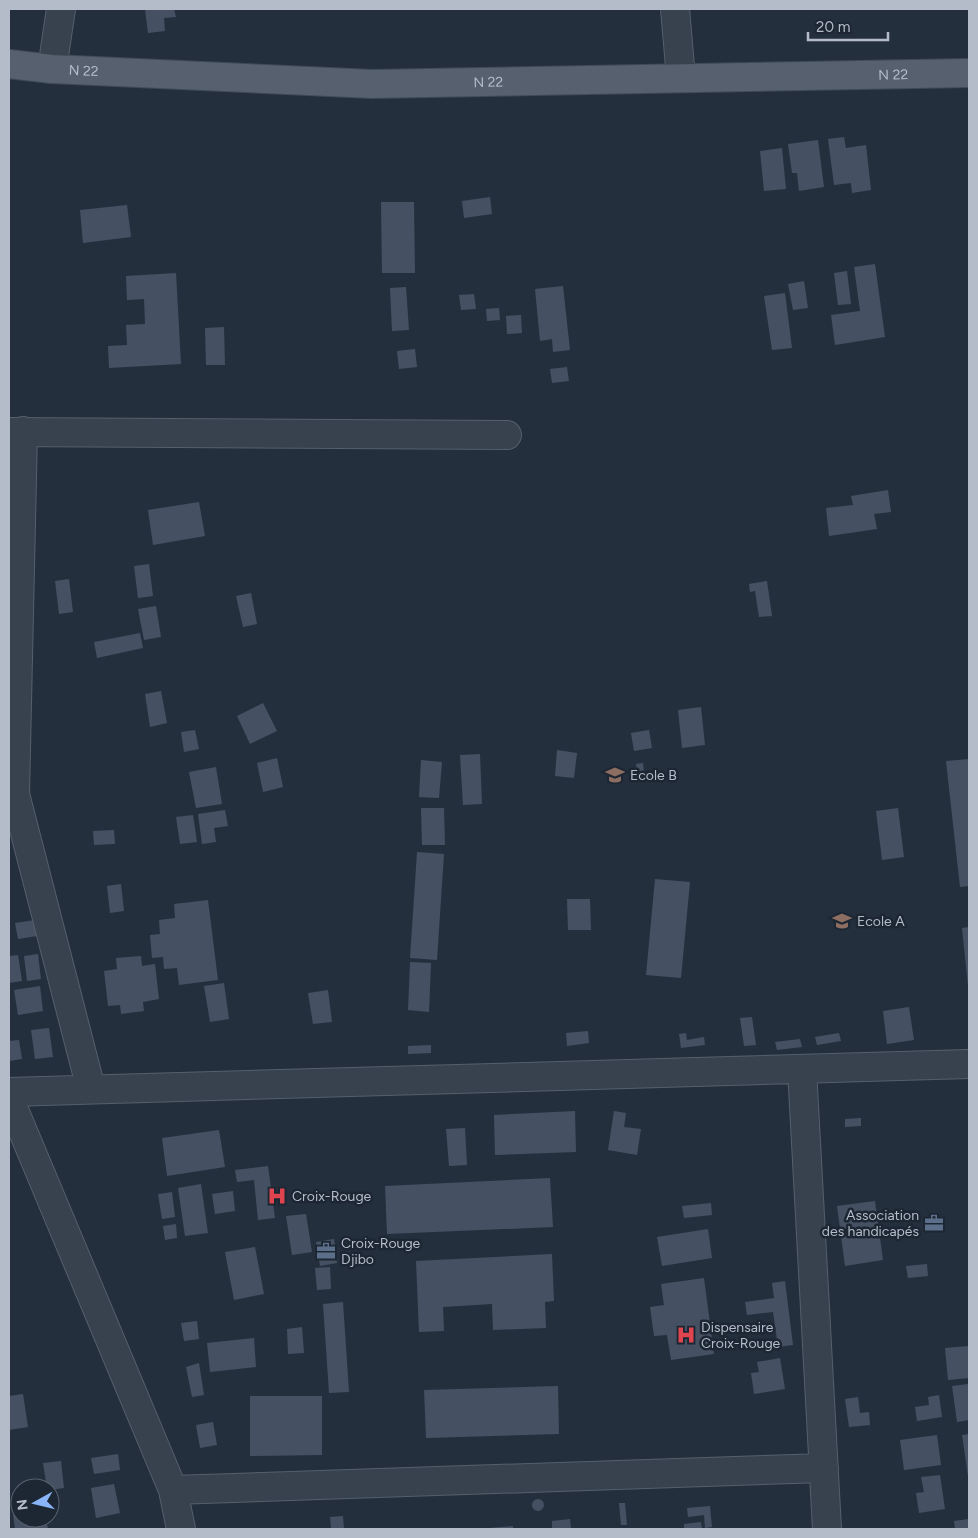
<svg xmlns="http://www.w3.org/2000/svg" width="978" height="1538" viewBox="0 0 978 1538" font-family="Figtree,sans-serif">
<rect width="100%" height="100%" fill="#242f3e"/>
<path fill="#455162" d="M145,9H174L176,17L164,18L165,31L148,33Z
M844,137L846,148L866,145L871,190L852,193L851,183L834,185L828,139Z
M818,140L824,187L799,191L797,173H792L788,144Z
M782,148L786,189L764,191L760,151Z
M490,197L492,214L464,218L462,201Z
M381,202H414L415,273H382Z
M127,205L131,237L83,243L80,210Z
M875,264L885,337L835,345L831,315L860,311L854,267Z
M847,271L851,304L838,305L834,273Z
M176,273L181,364L109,368L108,346L127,345L126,325L145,324L144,299L127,300L126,276Z
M804,281L808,308L793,310L788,284Z
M563,286L570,350L553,352L552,339L540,341L535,289Z
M406,287L409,330L392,331L390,288Z
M785,293L792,348L772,350L764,296Z
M474,294L476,309L461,310L459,295Z
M499,308L500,320L487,321L486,309Z
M521,315L522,333L507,334L506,316Z
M224,327L225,365H206L205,328Z
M415,349L417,367L399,369L397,351Z
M567,367L569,381L552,383L550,369Z
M888,490L891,512L874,514L877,529L829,536L826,508L853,505L851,496Z
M199,502L205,536L153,545L148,510Z
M149,564L153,596L138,598L134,566Z
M69,579L73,612L59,614L55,581Z
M767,581L772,616L759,617L755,591L750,592L749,584Z
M251,593L257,624L243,627L236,596Z
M156,606L161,637L144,640L138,609Z
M140,633L143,648L97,658L94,642Z
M161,691L167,723L150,727L145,694Z
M263,703L277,731L250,744L237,716Z
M701,707L705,745L682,748L678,710Z
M195,730L199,749L184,752L181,732Z
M649,730L652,748L634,751L631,733Z
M557,750L577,753L574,778L555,776Z
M480,754L482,804L463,805L460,755Z
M277,758L283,787L263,792L257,763Z
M969,759V886L960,887L946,761Z
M421,760L442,762L439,798L419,797Z
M643,763L645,780L638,781L636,764Z
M216,767L222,804L196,808L189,772Z
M421,808H444L445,845H422Z
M898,808L904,857L882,860L876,811Z
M225,810L228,826L214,828L216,842L202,844L198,814Z
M193,815L197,842L180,844L176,817Z
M114,830L115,844L94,845L93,831Z
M417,852L444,854L437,960L410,958Z
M655,879L690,882L681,978L646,975Z
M121,884L124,911L110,913L107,886Z
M567,899H590L591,930H568Z
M208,900L218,980L179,985L177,968L164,969L163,957L152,958L150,935L160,934L159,920L175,918L174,904Z
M35,920L37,936L18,939L15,923Z
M969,927V986H968L962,928Z
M38,954L41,979L27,981L24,956Z
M18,955L22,981L9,983V956Z
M141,956L142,966L155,964L159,999L143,1002L144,1011L121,1014L120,1005L108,1006L104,971L117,969L116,958Z
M410,962L431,963L429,1012L408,1010Z
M224,983L229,1019L210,1022L204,986Z
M40,986L43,1011L18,1015L14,990Z
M328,990L332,1022L313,1024L308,993Z
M909,1007L914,1040L887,1044L883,1011Z
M752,1017L756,1045L744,1046L740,1018Z
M49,1028L53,1057L35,1059L31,1030Z
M588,1031L589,1043L567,1046L566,1033Z
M686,1033L687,1040L704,1037L705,1045L681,1048L679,1034Z
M839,1033L841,1041L817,1045L815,1037Z
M800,1039L802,1047L777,1050L775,1042Z
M19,1040L22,1059L9,1061V1041Z
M431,1045V1053L408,1054V1046Z
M575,1111L576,1152L495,1155L494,1115Z
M614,1111L626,1113L624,1127L641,1129L637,1155L608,1150Z
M861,1118V1126L845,1127V1119Z
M465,1128L467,1165L449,1166L446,1129Z
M219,1130L225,1167L167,1176L162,1138Z
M268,1166L275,1218L258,1220L254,1180L237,1182L235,1170Z
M550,1178L553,1227L387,1234L385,1186Z
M201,1184L208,1233L185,1236L178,1188Z
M233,1191L235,1211L215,1214L212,1194Z
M172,1192L175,1217L162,1219L158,1194Z
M875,1201L883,1260L845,1266L837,1206Z
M711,1203L712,1215L684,1218L682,1206Z
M306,1214L312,1252L292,1255L286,1216Z
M176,1224L177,1238L165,1240L163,1226Z
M708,1229L712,1258L662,1266L657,1237Z
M334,1239L337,1263L320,1266L316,1242Z
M255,1247L264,1294L234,1300L225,1252Z
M552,1254L554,1301L545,1302L546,1328L493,1330L492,1304L443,1307L444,1331L419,1332L416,1261Z
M927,1264L928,1276L908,1278L906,1266Z
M330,1267L331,1289L317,1290L315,1268Z
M704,1278L714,1354L671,1360L667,1335L654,1336L650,1307L664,1305L661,1284Z
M785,1281L793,1345L778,1347L773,1312L747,1315L745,1302L774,1298L772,1283Z
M343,1302L349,1392L329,1393L323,1304Z
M197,1321L199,1339L184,1341L181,1323Z
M302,1327L304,1353L288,1354L287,1329Z
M254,1338L256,1367L210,1372L207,1343Z
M969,1346V1378L948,1380L945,1348Z
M780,1358L785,1389L754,1394L751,1373L759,1372L757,1362Z
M199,1363L204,1395L192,1397L186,1367Z
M968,1384L969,1420L957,1422L952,1386Z
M558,1386L559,1434L426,1438L424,1390Z
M23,1394L28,1427L9,1430V1396Z
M939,1395L942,1417L917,1421L915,1407L929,1405L928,1397Z
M250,1396H322V1455L250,1456Z
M858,1397L860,1413L869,1412L870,1425L849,1427L845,1399Z
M213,1422L217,1445L200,1448L196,1425Z
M969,1434V1476H968L962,1435Z
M937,1435L941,1465L904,1470L900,1440Z
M118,1454L120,1470L94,1474L91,1458Z
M61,1461L64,1488L50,1490V1488H47L43,1463Z
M940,1475L945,1509L919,1513L916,1493L924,1492L921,1477Z
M114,1484L120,1513L96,1518L91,1488Z
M532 1505a6 6 0 1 1 12 0a6 6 0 1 1-12 0Z
M619,1503H625L627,1525H621Z
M710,1506L712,1527L705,1528L704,1515L688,1517L687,1508Z
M20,1514V1518H46L48,1529H15L13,1515Z
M343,1516L344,1529H331L330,1517Z
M570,1519L571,1529H552V1521Z
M969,1519V1529H955L954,1521Z
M701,1522L702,1529H684V1524Z
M513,1526V1529H489V1528Z"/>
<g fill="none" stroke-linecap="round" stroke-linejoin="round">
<g stroke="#565f6c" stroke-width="30">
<path id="minor" d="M675,9L681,78
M52,69L61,9
M23,431L15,794L91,1089
M9,432L507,435
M802,1069L827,1529
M9,1092L969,1064
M9,1098L173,1490L181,1529
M173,1490L824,1468"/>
</g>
<g stroke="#414a57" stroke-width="30">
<g id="major">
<path id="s1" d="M9,64L52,69L372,84L969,73"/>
</g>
</g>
<use href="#minor" stroke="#38414e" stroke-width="28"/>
<use href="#major" stroke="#56606e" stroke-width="28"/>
</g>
<defs>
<g id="school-bare" transform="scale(1.5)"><path d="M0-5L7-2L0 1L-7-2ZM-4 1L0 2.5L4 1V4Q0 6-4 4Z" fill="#8d6e63" stroke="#1d2633" stroke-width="2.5" paint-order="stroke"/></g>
<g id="hospital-bare" transform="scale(1.5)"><path d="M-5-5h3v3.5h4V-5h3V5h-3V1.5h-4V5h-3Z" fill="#e0444e" stroke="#1d2633" stroke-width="2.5" paint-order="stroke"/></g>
<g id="office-bare" transform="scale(1.5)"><path d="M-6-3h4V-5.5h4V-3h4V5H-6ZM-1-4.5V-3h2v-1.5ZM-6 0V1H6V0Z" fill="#5c6f8a" stroke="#1d2633" stroke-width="2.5" paint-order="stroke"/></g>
</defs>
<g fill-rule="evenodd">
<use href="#school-bare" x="615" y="775"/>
<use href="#school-bare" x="842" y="921"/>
<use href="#hospital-bare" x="277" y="1196"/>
<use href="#office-bare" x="934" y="1223"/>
<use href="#office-bare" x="326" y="1251"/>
<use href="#hospital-bare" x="686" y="1335"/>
</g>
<g text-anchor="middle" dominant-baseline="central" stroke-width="5" stroke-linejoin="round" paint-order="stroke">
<g font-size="14" fill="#b4bcc9" stroke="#1d2633">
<text stroke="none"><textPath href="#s1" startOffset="75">N 22</textPath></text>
<text stroke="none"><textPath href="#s1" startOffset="885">N 22</textPath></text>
<text stroke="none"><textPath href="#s1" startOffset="480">N 22</textPath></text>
</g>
<g font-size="14" fill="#b4bcc9" stroke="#1d2633" text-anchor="start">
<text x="630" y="775">Ecole B</text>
<text x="857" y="921">Ecole A</text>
<text x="292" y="1196">Croix-Rouge</text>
<text x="919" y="1215" text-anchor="end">Association<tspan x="919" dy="16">des handicapés</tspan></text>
<text x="341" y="1243">Croix-Rouge<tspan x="341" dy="16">Djibo</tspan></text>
<text x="701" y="1327">Dispensaire<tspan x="701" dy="16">Croix-Rouge</tspan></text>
</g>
</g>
<rect width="978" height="1538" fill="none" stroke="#b4bcc9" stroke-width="20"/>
<g transform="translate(35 1503) rotate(262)"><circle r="24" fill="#1d2633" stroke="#59626f"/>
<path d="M0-4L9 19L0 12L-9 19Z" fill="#8ab4f8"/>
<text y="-8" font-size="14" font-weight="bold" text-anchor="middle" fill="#b4bcc9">N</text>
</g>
<path d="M808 32v8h80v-8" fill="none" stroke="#b4bcc9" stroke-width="2.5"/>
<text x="816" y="32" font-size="15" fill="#b4bcc9" stroke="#1d2633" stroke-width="4" paint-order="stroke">20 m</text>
</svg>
